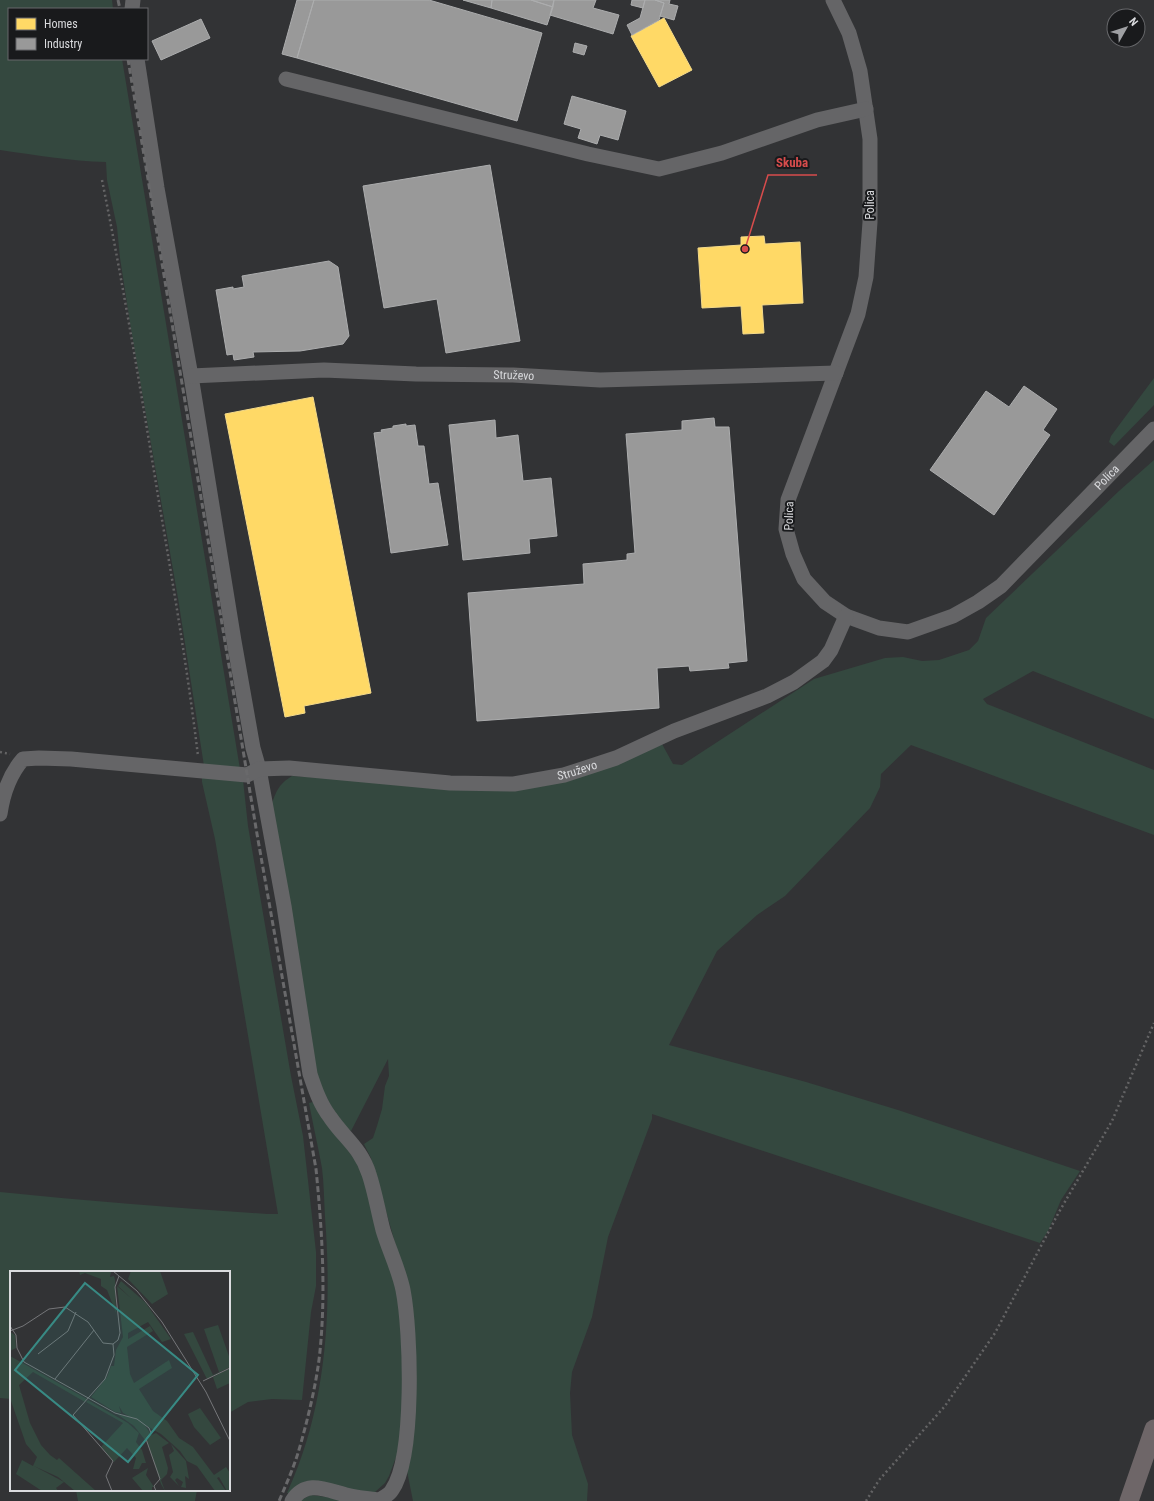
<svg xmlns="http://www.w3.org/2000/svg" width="1154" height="1501" viewBox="0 0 1154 1501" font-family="'Roboto Condensed',sans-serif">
<rect width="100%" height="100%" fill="#323335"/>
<path fill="#34483f" d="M0,0H112L113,9H9V59H122L240,769L204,766L178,598L131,329L120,258L117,227L107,180L106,162C70,161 35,155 0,150Z
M1154,378V405L1114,446L1109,442L1111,436Z
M1154,460V719L1033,671L983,699L987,704L1154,770V835L911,745L881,774L880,787L870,808L785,896L757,915L717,951L669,1045L806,1082L898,1110L1080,1171L1061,1200L1048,1231L1040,1243L652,1114V1119L608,1237L592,1317L572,1372L570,1393L572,1435L588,1484L587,1501H413L407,1471L410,1461L411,1439L403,1271L371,1158L364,1144L373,1138L377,1126L382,1109L385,1086L389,1076L388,1059L351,1131L338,1119L315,1076L272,803C277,790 279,784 292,776L508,789L544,786L591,773L662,744L673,764L682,765L814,679L885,658L903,657L922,661L939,660L969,650L978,641L986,618L1119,491Z
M202,776L243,780L248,826L291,1076L303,1136L316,1252V1286L311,1312L302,1400L272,1399L248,1402L229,1413V1272H11V1399L0,1398V1192C89,1201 178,1208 267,1214H278L215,839L202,782Z
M313,1102L362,1169L398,1293L405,1386L398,1452L389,1476L385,1483L375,1492L368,1494L287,1493C327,1407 332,1309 325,1217C324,1201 324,1184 322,1168C318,1146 313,1125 309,1103Z
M76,1490H197L195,1501H78Z
M311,1495L358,1501H299Z"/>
<path fill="#ffd966" stroke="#f4da8a" d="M664,18L692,70L659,87L631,36Z
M764,236L765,244L800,242L803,303L762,305L764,333L743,334L741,306L702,308L698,248L741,245V237Z
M313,397L371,693L304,706L305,713L285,717L225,414Z"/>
<path fill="#999" stroke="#acadae" d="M297,0H314L297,58L282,54Z
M314,0H429L542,33L517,121L297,58Z
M463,0H492L491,8Z
M492,0H531L553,7L547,25L491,8Z
M531,0H554L553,7Z
M554,0H596L593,8L619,15L613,34L550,15Z
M632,0H645L643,8L631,5Z
M645,0H655L664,3L659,20L632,35L627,25L640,18Z
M655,0H670L669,4L678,6L674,20L660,16L664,3Z
M201,19L210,38L161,60L152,41Z
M575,43L587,46L584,55L573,52Z
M572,96L626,111L618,140L600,135L597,144L578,138L581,129L564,124Z
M490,165L520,341L446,353L437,299L384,308L363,186Z
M329,261L338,267L349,336L343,344L300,351L253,352L254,357L234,360L233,354L227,355L216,290L233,287V289L244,287L242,276Z
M1024,386L1057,409L1043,430L1050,435L994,515L930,470L986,391L1009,407Z
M714,418L715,427H729L747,661L728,663L729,668L690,671L689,666L657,668L659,708L477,721L468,593L584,584L583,564L627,560V554L635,553L626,434L682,430V421Z
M495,420L496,438L518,435L523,481L551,478L557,536L529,539L530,553L463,560L449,425Z
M406,424V426L415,425L418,446H424L429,484L438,483L448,545L391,553L374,433L382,432L381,430L393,428V426Z"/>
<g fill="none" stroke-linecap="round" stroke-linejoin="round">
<path stroke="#646465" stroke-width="2.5" stroke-dasharray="2 3" stroke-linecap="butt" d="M102,180C124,289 142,398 160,508C174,590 188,673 198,756
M0,752L10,754
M866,1501L879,1480L945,1406L995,1333L1059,1212L1112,1121L1154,1023"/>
<g stroke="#656567" stroke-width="15">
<path id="s1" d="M833,0L849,33L860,71L870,139V222L866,277L858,314L788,500L786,529L793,554L804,579L825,602L846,616L879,628L908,632L953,616L978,602L1001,586L1154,429"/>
<path d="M132,9L133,0"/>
<path d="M137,59L157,188L191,376L234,641L253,748L259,769L284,906L310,1074C315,1089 320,1104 330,1117C344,1138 361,1148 369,1174C375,1192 378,1211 383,1230C389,1250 399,1270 403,1290C411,1331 415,1457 392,1490C390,1494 384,1497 380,1500C369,1499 357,1498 346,1495C326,1490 306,1479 292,1501"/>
<path d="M286,79L588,154L659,169L722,153L817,120L866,109"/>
<path id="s2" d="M191,376L324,370L416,374L513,375L600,380L836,373"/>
<path id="s3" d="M0,814C3,793 9,775 23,759L39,758L71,759L247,775L259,769L289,768L450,783L514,784L564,775L616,758L674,731L767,696L794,682L823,661L831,650L846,616"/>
</g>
<path stroke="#6e6668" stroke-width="19" d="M1129,1501L1154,1429"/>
<path stroke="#69696b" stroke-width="3" stroke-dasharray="6 3" stroke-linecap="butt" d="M118,0L120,9
M128,59L257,834L316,1169C322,1229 326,1291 320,1351C317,1382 307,1423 298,1453C293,1469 286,1485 279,1501"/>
</g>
<g text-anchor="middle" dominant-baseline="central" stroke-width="4" stroke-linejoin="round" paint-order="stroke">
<g font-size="12" fill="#dadbde" stroke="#191a1c">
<text transform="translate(870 205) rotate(-90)">Polica</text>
<text stroke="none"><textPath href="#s2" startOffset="323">Struževo</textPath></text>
<text stroke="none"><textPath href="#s1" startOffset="979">Polica</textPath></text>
<text transform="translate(789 516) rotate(-88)">Polica</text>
<text stroke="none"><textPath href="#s3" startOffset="619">Struževo</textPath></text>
</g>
</g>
<g transform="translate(10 1271)">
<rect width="220" height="220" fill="#323335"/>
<path d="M69,0L101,1L100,6L104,5L105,9L106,42L97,19L91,15V8L75,2L70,4ZM121,0H150L158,23L142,33L118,8ZM111,10L135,31L161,68L152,71L138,51L118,62V68L140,55L143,60L117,76L120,103L124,112L159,89L162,97L129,118L143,140L157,150L169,167L183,176L204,204L216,196L220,202V220H217L209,206L207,207L216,220H205L187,195L177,190L170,180L151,163L113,142L109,135L111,142L105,141L81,126L97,106L101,95H104L106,79L113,66L107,15L122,28L108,15ZM208,54L220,88V96L197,108L174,63L183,61L203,104L209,101L194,58ZM0,61L5,64L6,77L0,80ZM0,85L77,128L75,131L23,101L9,114L20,152L31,174L40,184L47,189L49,187L86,220H65L48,206L24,195L54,211L46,217L48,220H32L6,203L12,189L23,195L27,186L16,173L1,130ZM220,97V112L207,118L203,106ZM78,129L118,152L129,162L126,171L132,179L136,192H132L129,198H123L126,187L117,177L104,191L91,176L113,152L76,131ZM190,137L211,167L200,174L184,156L178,143ZM107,143L124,147L134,153L140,162L135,169L124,155ZM146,162L159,172L152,176L158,197L157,203L151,209L155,220L151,213L137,171V166ZM161,173L176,190L179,208L175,205L176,217L171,216L173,211L167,207L165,209L169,215L160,206L163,201L159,184L164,180ZM138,197L136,204L144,216H142V220H133L122,207Z" fill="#34483f"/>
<path fill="none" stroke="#757679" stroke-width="1" d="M103,0L127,20L152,51L196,121L220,170M0,55L6,64L7,77L14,91L105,142L127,148L139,157L141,162L136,168L150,208L144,215L146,220M0,60L13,55L39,38L55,36L78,51L93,72L103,73L108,69L110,62L105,16L109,5M28,83L58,60L66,41M45,108L84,59M193,110L220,97M102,220L96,205L103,190L63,144L95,108L104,84L103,73"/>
<path fill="#388a84" fill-opacity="0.15" stroke="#388a84" stroke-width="2" d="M75,12L188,104L118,191L5,99Z"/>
<rect width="220" height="220" fill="none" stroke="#dadbde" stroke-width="2"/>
</g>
<path fill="none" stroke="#d74c4c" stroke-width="1.5" d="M745 249L768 175H817"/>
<circle fill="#d74c4c" stroke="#191a1c" stroke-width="1.5" cx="745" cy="249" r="4"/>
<g font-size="13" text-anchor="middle" font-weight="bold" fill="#d74c4c" stroke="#191a1c" stroke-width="4" stroke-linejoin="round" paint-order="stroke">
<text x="792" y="167">Skuba</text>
</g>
<rect x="8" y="8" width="140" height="52" fill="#191a1c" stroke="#66676a"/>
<rect x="16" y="18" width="20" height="12" fill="#ffd966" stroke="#66676a"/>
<text x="44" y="28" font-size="12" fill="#dadbde">Homes</text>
<rect x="16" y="38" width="20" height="12" fill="#999999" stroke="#66676a"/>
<text x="44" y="48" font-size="12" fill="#dadbde">Industry</text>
<g transform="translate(1126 28) rotate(51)"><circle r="19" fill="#191a1c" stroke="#66676a"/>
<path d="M0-3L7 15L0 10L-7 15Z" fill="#9fa0a3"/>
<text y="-6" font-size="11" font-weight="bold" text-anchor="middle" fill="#dadbde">N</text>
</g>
</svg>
